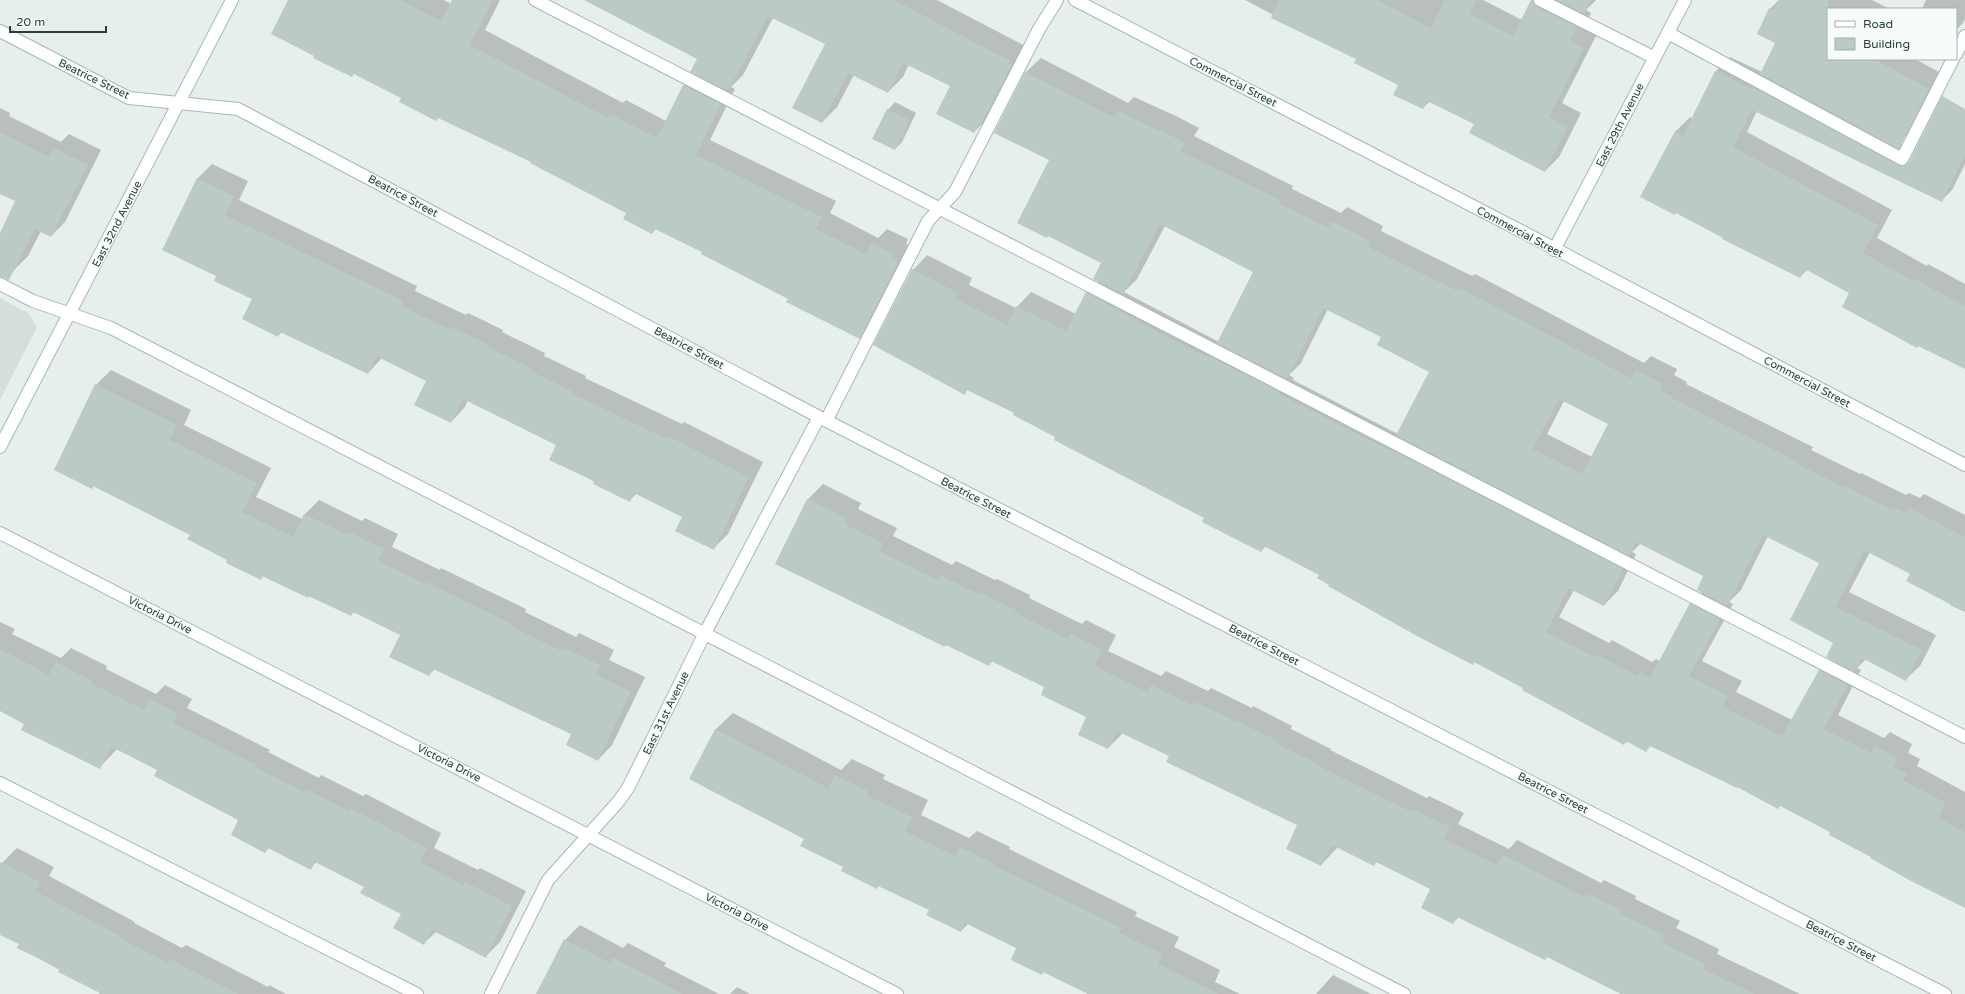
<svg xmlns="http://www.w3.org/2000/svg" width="1965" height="994" viewBox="0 0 1965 994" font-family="'Varela Round',sans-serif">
<rect width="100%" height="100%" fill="#e6efeb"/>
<path fill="#d4dfda" d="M0,298L28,313L37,327L0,400Z"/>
<path fill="#0003" fill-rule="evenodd" d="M290,0H444L451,4L453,0H500L485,30L623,103L626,100L666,121L684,86L696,74L698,58L587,0H937L1025,46L989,117L974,132L952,85L909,64L903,77L888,92L854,75L837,107L822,122L826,43L773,18L743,75L731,87L735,89L710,140L836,201L830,213L878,238L887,229L908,239L906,244L913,247L874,322L859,337L703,252L656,229L652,233L627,213L532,162L439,117L436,120L403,98L316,55Z
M1245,0H1483L1522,20L1532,0H1596L1586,10L1591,13L1584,27L1597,34L1562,103L1581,113L1559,157L1545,171L1475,124L1430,101L1423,108L1399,85L1357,59Z
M1779,0H1872L1890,9H1828V59H1915L1939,72L1910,131L1898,143L1903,146L1897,158L1883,173L1757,111L1747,132L1892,210L1877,238L1927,266L1928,264L1965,284V368L1850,293L1807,270L1800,277L1675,132L1690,117L1692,118L1716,71L1730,57L1762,72L1776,42L1770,9Z
M1926,0H1965V19L1963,23L1956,30V9H1922Z
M1041,58L1128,103L1134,97L1176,116L1199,128L1194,136L1293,186L1292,189L1341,213L1347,207L1383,226L1381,231L1472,276L1475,274L1644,363L1651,356L1677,369L1674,375L1687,382L1686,384L1813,447L1811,450L1860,474L1861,473L1906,495L1909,493L1920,498L1924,494L1965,515V612L1950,605L1951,604L1912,573L1870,552L1849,592L1936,635L1920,666L1905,680L1866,659L1857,668L1861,670L1838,715L1884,738L1890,732L1912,744L1908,753L1920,759L1917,766L1965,792V907L1872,856L1831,832L1780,805L1651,745L1646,751L1628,741L1624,744L1524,688L1475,662L1473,664L1331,584L1320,575L1266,546L1261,551L1206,517L1056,437L1015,412L968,389L964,393L927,374L913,270L927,255L972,278L969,285L1016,308L1031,292L1076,314L1087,293L1099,281L1102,263L1051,159L995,132L1026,72ZM1165,226L1254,272L1219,342L1124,292L1137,279ZM1328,309L1383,337L1430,371L1398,434L1293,380L1294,378L1289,375L1301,363ZM1564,401L1609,424L1592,457L1547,434ZM1768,536L1820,562L1835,642L1831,659L1819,671L1792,720L1736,692L1742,681L1702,661L1733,604L1729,602L1741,590ZM1641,543L1705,576L1702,592L1690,604L1660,661L1656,659L1652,662L1612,640L1609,643L1559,617L1574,590L1604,605L1618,591L1636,554L1632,552Z
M895,102L916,113L902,142L895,149L888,110Z
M0,108L10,113L9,116L61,142L69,134L101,150L65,222L51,236L41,231L28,256L14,270L0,263V235L17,201L0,193Z
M1965,110V164L1952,190L1941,201Z
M212,164L248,181L239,200L417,286L415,291L466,315L468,313L503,330L502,332L545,353L544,356L586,376L585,378L682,424L684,422L763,462L728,534L714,548L684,516L637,493L630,500L551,459L557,445L468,400L465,407L451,422L427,380L382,358L368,373L282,332L278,336L253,298L218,276L197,179Z
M111,370L191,410L184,425L271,468L256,497L302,519L304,515L319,500L362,521L365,518L398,534L392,547L440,570L441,568L526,609L525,612L576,637L579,633L614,650L609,660L645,677L612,745L598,760L572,734L435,669L429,675L402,634L355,611L351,615L263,576L261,579L191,534L94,485L92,488L96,385Z
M823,484L861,503L858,509L897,528L893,536L952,565L956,561L995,580L997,579L1030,595L1029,598L1082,624L1086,620L1116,635L1108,651L1161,676L1166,671L1208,691L1211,688L1252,708L1253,706L1292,726L1291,729L1331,749L1330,750L1427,798L1429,796L1464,813L1458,824L1509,849L1517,840L1601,883L1604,880L1636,896L1635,899L1680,921L1676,928L1719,949L1717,954L1800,994H1624L1548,956L1459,917L1453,923L1432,888L1377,862L1374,865L1338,847L1321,865L1299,825L1170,756L1123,733L1108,748L1088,717L1046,687L993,661L989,665L776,563L808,499Z
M0,622L15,629L12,634L61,658L71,648L107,666L106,669L156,694L165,685L192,699L187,708L270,750L268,752L319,778L321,775L363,796L366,794L441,833L434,848L478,870L480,868L526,891L500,942L485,957L436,932L424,943L402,913L365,886L317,862L310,868L269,848L265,852L240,820L159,770L117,749L100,767L0,710Z
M733,713L841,770L852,759L885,775L883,779L928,800L921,815L969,838L977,831L1010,847L1009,849L1137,912L1135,916L1179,937L1174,947L1220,970L1215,982L1240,994H1098L1044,972L1042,974L1018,948L968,924L961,931L930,910L879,885L877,888L805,839L690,779L716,729Z
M17,848L54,867L49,876L135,922L134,923L182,948L186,945L268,987L269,985L286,994H99L100,992L18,947L20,943L0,933V865Z
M580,925L623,948L628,943L666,963L664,966L719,994H546L565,940Z
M1333,975L1371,994H1316Z
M737,987L750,994H730Z"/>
<path fill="#bbcac4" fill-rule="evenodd" d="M288,0H400L441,21L452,0H493L470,45L608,118L610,114L657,138L683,85L721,104L696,155L822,217L816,229L866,254L872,243L894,254L892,259L898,262L860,339L786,302L788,299L701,254L702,252L655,229L652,234L623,219L626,213L530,163L531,162L438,118L436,121L399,102L401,98L354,74L352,77L313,58L314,56L271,34Z
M584,0H894L1010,61L1009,64L1012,65L980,126L978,125L974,133L936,114L950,86L903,63L888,93L848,73L822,123L792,108L825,44L768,16L728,91L690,72L697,59Z
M1279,0H1377L1431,28L1445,0H1477L1470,14L1513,36L1531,0H1533L1537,7L1577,27L1570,41L1584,48L1549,117L1568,127L1545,172L1469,133L1474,124L1427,101L1423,109L1393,95L1398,85L1354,63L1356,59L1271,18Z
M1557,0H1591L1584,14Z
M1779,0H1828V59H1874L1929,89L1899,149L1760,74L1775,43L1757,34L1769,8L1774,10Z
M1715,71L1752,89L1753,87L1902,166L1909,162L1942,96L1965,109V154L1942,202L1752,110L1733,147L1878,225L1863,253L1912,280L1913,278L1965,306V369L1918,346L1917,348L1842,307L1849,293L1805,269L1800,278L1722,239L1723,238L1676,213L1675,215L1640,197L1675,131L1683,136Z
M1025,72L1115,118L1118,111L1161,132V130L1185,143L1180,151L1280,200L1278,203L1328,228L1332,221L1370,241L1367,246L1458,291L1460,288L1631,378L1636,370L1663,384L1660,390L1673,397L1672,398L1799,462L1798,464L1845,488L1846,487L1892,510L1893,507L1906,513L1909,508L1965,537V612L1906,581L1910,574L1864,550L1836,607L1922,650L1906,681L1862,658L1854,672L1826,657L1833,643L1790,620L1819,563L1763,535L1727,606L1697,590L1703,576L1636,542L1629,556L1396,435L1429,372L1377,345L1381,337L1323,308L1287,379L1217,343L1253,272L1160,224L1123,294L1093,279L1101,263L1048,236L1047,238L1017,223L1049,160L994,133ZM1559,399L1608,424L1582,474L1533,449Z
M887,109L910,120L895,150L872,139Z
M0,132L49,157L54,148L88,165L51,237L35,229L9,280L0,277V233L15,201L0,194Z
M197,178L234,196L225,215L404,301L401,306L451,330L452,327L489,345L488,347L531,368L530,371L572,391L571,393L667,439L668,436L749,477L714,550L675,531L682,517L634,493L630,502L593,484L594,481L549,460L556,445L463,399L451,423L414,405L426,381L376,356L368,374L280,332L278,337L242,319L252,299L214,281L216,276L162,250Z
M912,269L958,293L955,299L1007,325L1016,306L1066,331L1086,292L1148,327L1209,358L1210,356L1280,392L1279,394L1389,450L1390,449L1623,569L1604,606L1568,588L1546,632L1595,657L1596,654L1638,676L1640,672L1650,678L1690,603L1720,619L1689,676L1728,696L1722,707L1782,736L1819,670L1848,685L1824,729L1871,753L1875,746L1898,758L1894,767L1907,774L1903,780L1946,803L1938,818L1965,832V908L1911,881L1870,858L1871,857L1829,835L1830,832L1780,806L1778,809L1737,787V788L1650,746L1646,752L1626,741L1624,745L1522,690L1523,688L1474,662L1473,665L1417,636L1328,586L1329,585L1317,578L1319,575L1264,546L1261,552L1202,522L1204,518L1054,440L1055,437L1013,415L1014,413L967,390L965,395L873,345Z
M95,384L177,425L170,440L257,483L242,512L293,537L304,514L348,535L349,532L384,549L378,561L425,584L426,582L512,624L511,626L562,651L564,648L600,665L595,674L631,692L598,761L566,745L571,734L433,669L429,676L389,657L400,635L353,612L351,616L309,596L308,598L262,576L261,580L226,563L227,560L187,539L190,535L93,486L92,489L54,470Z
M807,499L847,518L844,524L883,543L879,551L938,580L940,575L980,595L981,593L1016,610L1015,613L1068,639L1071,634L1102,650L1094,666L1148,692L1151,685L1193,706L1195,702L1237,722V721L1278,741L1277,744L1317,763V765L1412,812L1414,810L1450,827L1444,839L1497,865L1502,854L1586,898L1588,894L1622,911L1621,914L1666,936L1662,943L1705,964L1703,969L1755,994H1621L1547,957L1545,960L1457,917L1453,924L1421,908L1430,889L1376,862L1374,866L1332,845L1321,866L1286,849L1297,825L1166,762L1169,756L1117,731L1108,749L1078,735L1086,717L1041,695L1044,687L991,661L989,666L946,645L945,647L775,564Z
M0,649L49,675L56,662L93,681L92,684L144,710L150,699L178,714L173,723L256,765L254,767L304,792L306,789L349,811L350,808L427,848L420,862L463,885L465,882L512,906L486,958L432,930L424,945L393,928L401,914L360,893L364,887L315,862L311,870L268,848L265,853L231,835L238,820L154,776L157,770L112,747L100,769L21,730L24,724L0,711Z
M715,729L828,788L835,775L869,792L868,796L912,817L905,831L955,856L960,847L994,864L993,865L1121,928L1119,933L1163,954L1158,964L1219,994H1088L1043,972L1042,975L1011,960L1016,948L965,923L961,932L926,915L929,910L878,886L877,889L841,871L843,867L800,846L804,839L689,779Z
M0,862L40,882L35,891L121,936L120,938L168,963L170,959L238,994H102L58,972L60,969L17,948L19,944L0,935Z
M564,939L610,963L612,957L683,994H536Z"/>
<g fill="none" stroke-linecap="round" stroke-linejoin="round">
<g stroke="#a8b8b2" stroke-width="14">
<path id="minor" d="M535,0L1965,737
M1075,0L1521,231L1965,465
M1540,0L1655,58
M0,31L129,98L238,109L819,417L1945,994
M1668,33L1902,159L1953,59
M1956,54L1965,36
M1554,250L1685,0
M0,284L33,301L111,328L1404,994
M826,421L928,221L955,192L1039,29L1057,0
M0,447L232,0
M0,533L897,994
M0,783L417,994
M491,994L548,880L618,802L628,788L705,633L819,417"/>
</g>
<use href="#minor" stroke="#fff" stroke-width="12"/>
</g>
<g text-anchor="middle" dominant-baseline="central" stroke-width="3" stroke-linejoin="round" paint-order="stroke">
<g font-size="11" fill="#24423a" stroke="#f7fbf9">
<text transform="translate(94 79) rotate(26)">Beatrice Street</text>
<text transform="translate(1233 82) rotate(27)">Commercial Street</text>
<text transform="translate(1620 125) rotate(-63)">East 29th Avenue</text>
<text transform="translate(403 196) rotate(28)">Beatrice Street</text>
<text transform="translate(117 224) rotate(-63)">East 32nd Avenue</text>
<text transform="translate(1520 232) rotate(28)">Commercial Street</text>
<text transform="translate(689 348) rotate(28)">Beatrice Street</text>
<text transform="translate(1807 382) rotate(28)">Commercial Street</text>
<text transform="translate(976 498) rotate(27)">Beatrice Street</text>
<text transform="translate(160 615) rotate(27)">Victoria Drive</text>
<text transform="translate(1264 645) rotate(27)">Beatrice Street</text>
<text transform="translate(666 713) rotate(-64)">East 31st Avenue</text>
<text transform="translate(449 763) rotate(27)">Victoria Drive</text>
<text transform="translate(1553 793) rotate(27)">Beatrice Street</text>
<text transform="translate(737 912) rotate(27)">Victoria Drive</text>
<text transform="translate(1841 941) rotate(27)">Beatrice Street</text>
</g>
</g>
<rect x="1827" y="8" width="130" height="52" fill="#f7fbf9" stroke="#a3b1ad"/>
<rect x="1835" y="21" width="20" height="6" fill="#ffffff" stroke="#a3b1ad"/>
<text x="1863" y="28" font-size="12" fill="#24423a">Road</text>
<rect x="1835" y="38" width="20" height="12" fill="#bbcac4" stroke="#a3b1ad"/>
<text x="1863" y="48" font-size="12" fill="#24423a">Building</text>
<path d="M10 26v6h96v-6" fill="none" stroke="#24423a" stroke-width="2"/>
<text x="16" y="26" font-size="12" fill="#24423a" stroke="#f7fbf9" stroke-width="3" paint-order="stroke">20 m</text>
</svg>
